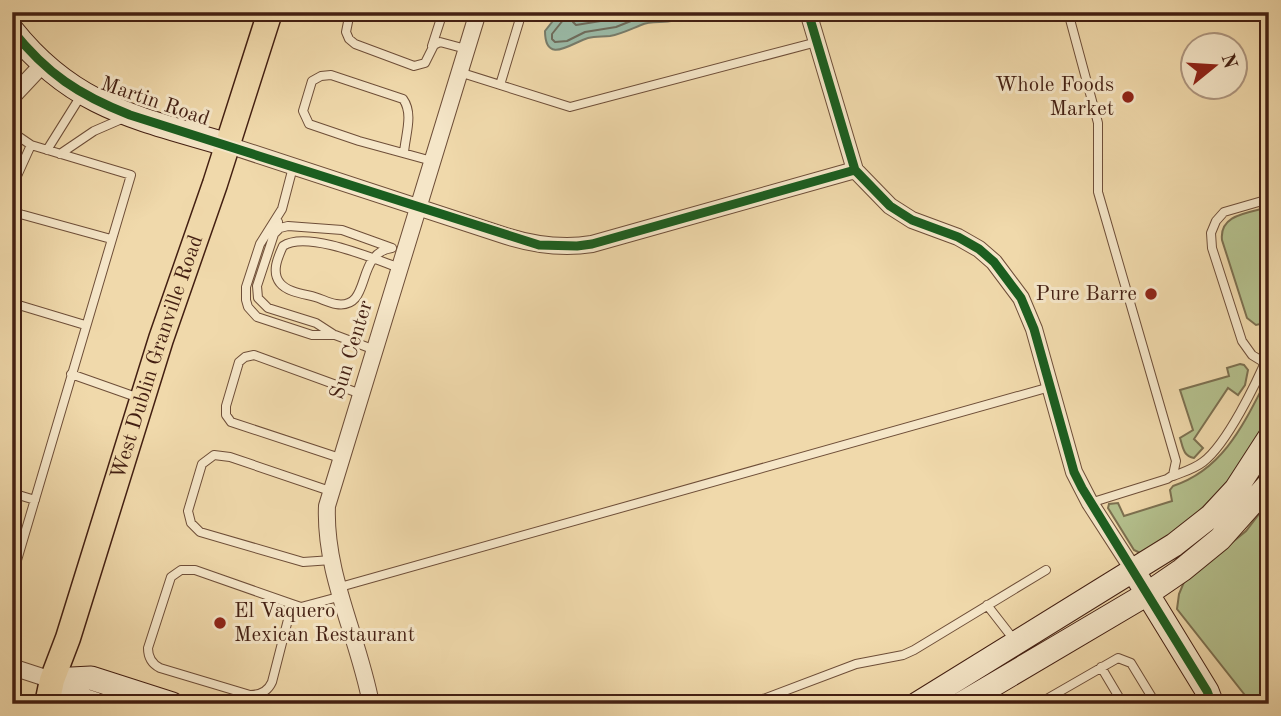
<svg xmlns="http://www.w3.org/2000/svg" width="1281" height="716" viewBox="0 0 1281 716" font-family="'Old Standard TT',serif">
<rect width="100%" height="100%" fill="#f0d9ab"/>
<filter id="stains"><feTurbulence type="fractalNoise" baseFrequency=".00286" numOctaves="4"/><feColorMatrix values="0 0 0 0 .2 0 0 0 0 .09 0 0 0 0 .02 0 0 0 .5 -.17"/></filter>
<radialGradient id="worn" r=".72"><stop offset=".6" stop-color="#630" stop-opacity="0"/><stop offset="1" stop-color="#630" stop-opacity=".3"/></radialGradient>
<path fill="#b4c08d" stroke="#7c7050" stroke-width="2" d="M1269,207V322L1256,325L1247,318L1222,240C1219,214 1249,213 1269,207Z
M1240,364L1244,365L1248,370L1245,385L1238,395L1228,388L1194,439L1203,448L1194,458C1183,456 1183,447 1180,438L1193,430L1180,390L1229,376L1227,368Z
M1269,375V422L1253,449L1233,476L1191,520L1142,554L1134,550L1108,508L1109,504L1118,503L1124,516L1172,501L1170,490L1173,486C1225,469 1245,421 1269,375Z
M1269,501V704H1252L1177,609L1179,594L1184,582L1246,531Z"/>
<path fill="#9abaa7" stroke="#777c6b" stroke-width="2" d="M560,12H685C674,28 656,18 641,25C631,29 621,34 610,36C603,37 596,36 588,38C573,42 545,66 545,31Z"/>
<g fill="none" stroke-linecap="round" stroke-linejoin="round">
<path stroke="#6e6c5c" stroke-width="2" d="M565,12L564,19L552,34V39L555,42L567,41L585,32L616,27L646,15H669L677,12
M574,12L573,22L576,25L613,19L630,12"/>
<g stroke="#6e4e38" stroke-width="10">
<path id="lane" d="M350,12L346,32L349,39L355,44L414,66L425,63L434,45L440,42L466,49
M1068,12L1098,123V192L1176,461L1173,475L1167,479L1090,503
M432,46L443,12
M459,72L570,107L817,42
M500,85L522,12
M12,132L31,145L131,175L12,577
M47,150L82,94
M404,153C405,136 414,114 403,99L331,75L321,76L312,81L303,111L309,124L359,141L432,161
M60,154L94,131L124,118
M293,167L282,209L260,244L246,287V300L248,307L257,317L312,335H335L375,350
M12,187L31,145
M12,208L20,214L111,239
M278,222L257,286L258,298L268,308L316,323L333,334
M274,234L280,228L288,226L342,230L392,248
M392,248C354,253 373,310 336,304C329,303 322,299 315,297C304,294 287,292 280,283C271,272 278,257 283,246C307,230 374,259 400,268
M12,303L85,325
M1265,363L1252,355L1242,341L1212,248L1211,233L1216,221L1224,212L1269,199
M71,374L139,398
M340,458L231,422L226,415V406L239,362L245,357L254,355L361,394
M1173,476C1183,472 1194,469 1203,462C1227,444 1257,382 1269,353
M330,491L230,457L214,455L202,464L188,511L191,523L200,532L303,562L332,560
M12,493L35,500
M340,587L1050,387
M292,604L272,682C268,691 260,695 250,695L160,668C152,664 148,658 148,648L171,577L181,570H195L292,604L301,607L342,596
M987,605L1015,641
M1101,667L1123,704
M750,704L856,664L903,655L914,650L1046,570
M1038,704L1118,658L1131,663L1156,704"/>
</g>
<g stroke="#6e4e38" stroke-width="18">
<path id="street" d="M808,12L855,170L890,206L912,220L958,237L979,249L994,262L1021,298L1034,329L1074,472L1090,503L1134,571
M12,97L43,64
M228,145L506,236C535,245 562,249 592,244L855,170
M12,667L52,680
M371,704C359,638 324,574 327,506L478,12"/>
</g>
<g stroke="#431f12" stroke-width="25">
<path id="secondary" d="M12,30C74,108 138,118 228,145
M1139,580L1207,691L1212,704
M52,680L91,678L172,704
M52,680L80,699L95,704
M917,704L1174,545L1211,516L1236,489L1269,438
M961,704L1147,594L1182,570L1220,539L1269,484"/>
</g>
<g stroke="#431f12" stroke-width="27">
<g id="primary">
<path id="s1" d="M47,704L52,680L68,638L161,339L215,184L270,12"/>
</g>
</g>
<use href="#lane" stroke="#f5e6c8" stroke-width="8"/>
<use href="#street" stroke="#f5e6c8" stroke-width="16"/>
<use href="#secondary" stroke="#f5e6c8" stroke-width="23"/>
<use href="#primary" stroke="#f0d9ab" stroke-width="24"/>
<g stroke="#f5e6c8" stroke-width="13">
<path id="cycleway" d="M808,12L855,170L890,206L912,220L958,237L979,249L994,262L1021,298L1034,329L1074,472L1082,488L1207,691L1212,704
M12,30C47,74 79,95 130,115L539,245L577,246L592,244L855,170"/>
</g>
<use href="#cycleway" stroke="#1b5e20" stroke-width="9"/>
</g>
<g fill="#8f2418" stroke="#f5e6c8" stroke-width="2.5">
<circle cx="1128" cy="97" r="7"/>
<circle cx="1151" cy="294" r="7"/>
<circle cx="220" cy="623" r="7"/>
</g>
<g text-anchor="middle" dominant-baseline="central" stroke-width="6" stroke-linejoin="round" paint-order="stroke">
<g font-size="21" fill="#431f12" stroke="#f5e6c8" text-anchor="end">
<text x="1114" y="85">Whole Foods<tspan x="1114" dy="24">Market</tspan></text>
<text x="1137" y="294">Pure Barre</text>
<text x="234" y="611" text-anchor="start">El Vaquero<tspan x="234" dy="24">Mexican Restaurant</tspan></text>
</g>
<g font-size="21" fill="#431f12" stroke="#f5e6c8">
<text transform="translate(155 102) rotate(19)">Martin Road</text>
<text transform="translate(352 350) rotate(-73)">Sun Center</text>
<text stroke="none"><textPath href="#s1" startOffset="364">West Dublin Granville Road</textPath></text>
</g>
</g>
<rect width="1281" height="716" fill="none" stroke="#f0d9ab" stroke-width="42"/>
<rect x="14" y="14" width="1253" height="688" fill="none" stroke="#431f12" stroke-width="3.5"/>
<rect x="21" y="21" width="1239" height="674" fill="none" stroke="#431f12" stroke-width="2"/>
<g transform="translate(1214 66) rotate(72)"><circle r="33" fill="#f5e6c8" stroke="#ae967f" stroke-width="2"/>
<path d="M0-5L12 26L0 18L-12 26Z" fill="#8f2418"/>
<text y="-10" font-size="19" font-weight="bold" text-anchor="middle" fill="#431f12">N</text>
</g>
<rect width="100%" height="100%" filter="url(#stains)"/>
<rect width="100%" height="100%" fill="url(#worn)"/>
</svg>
